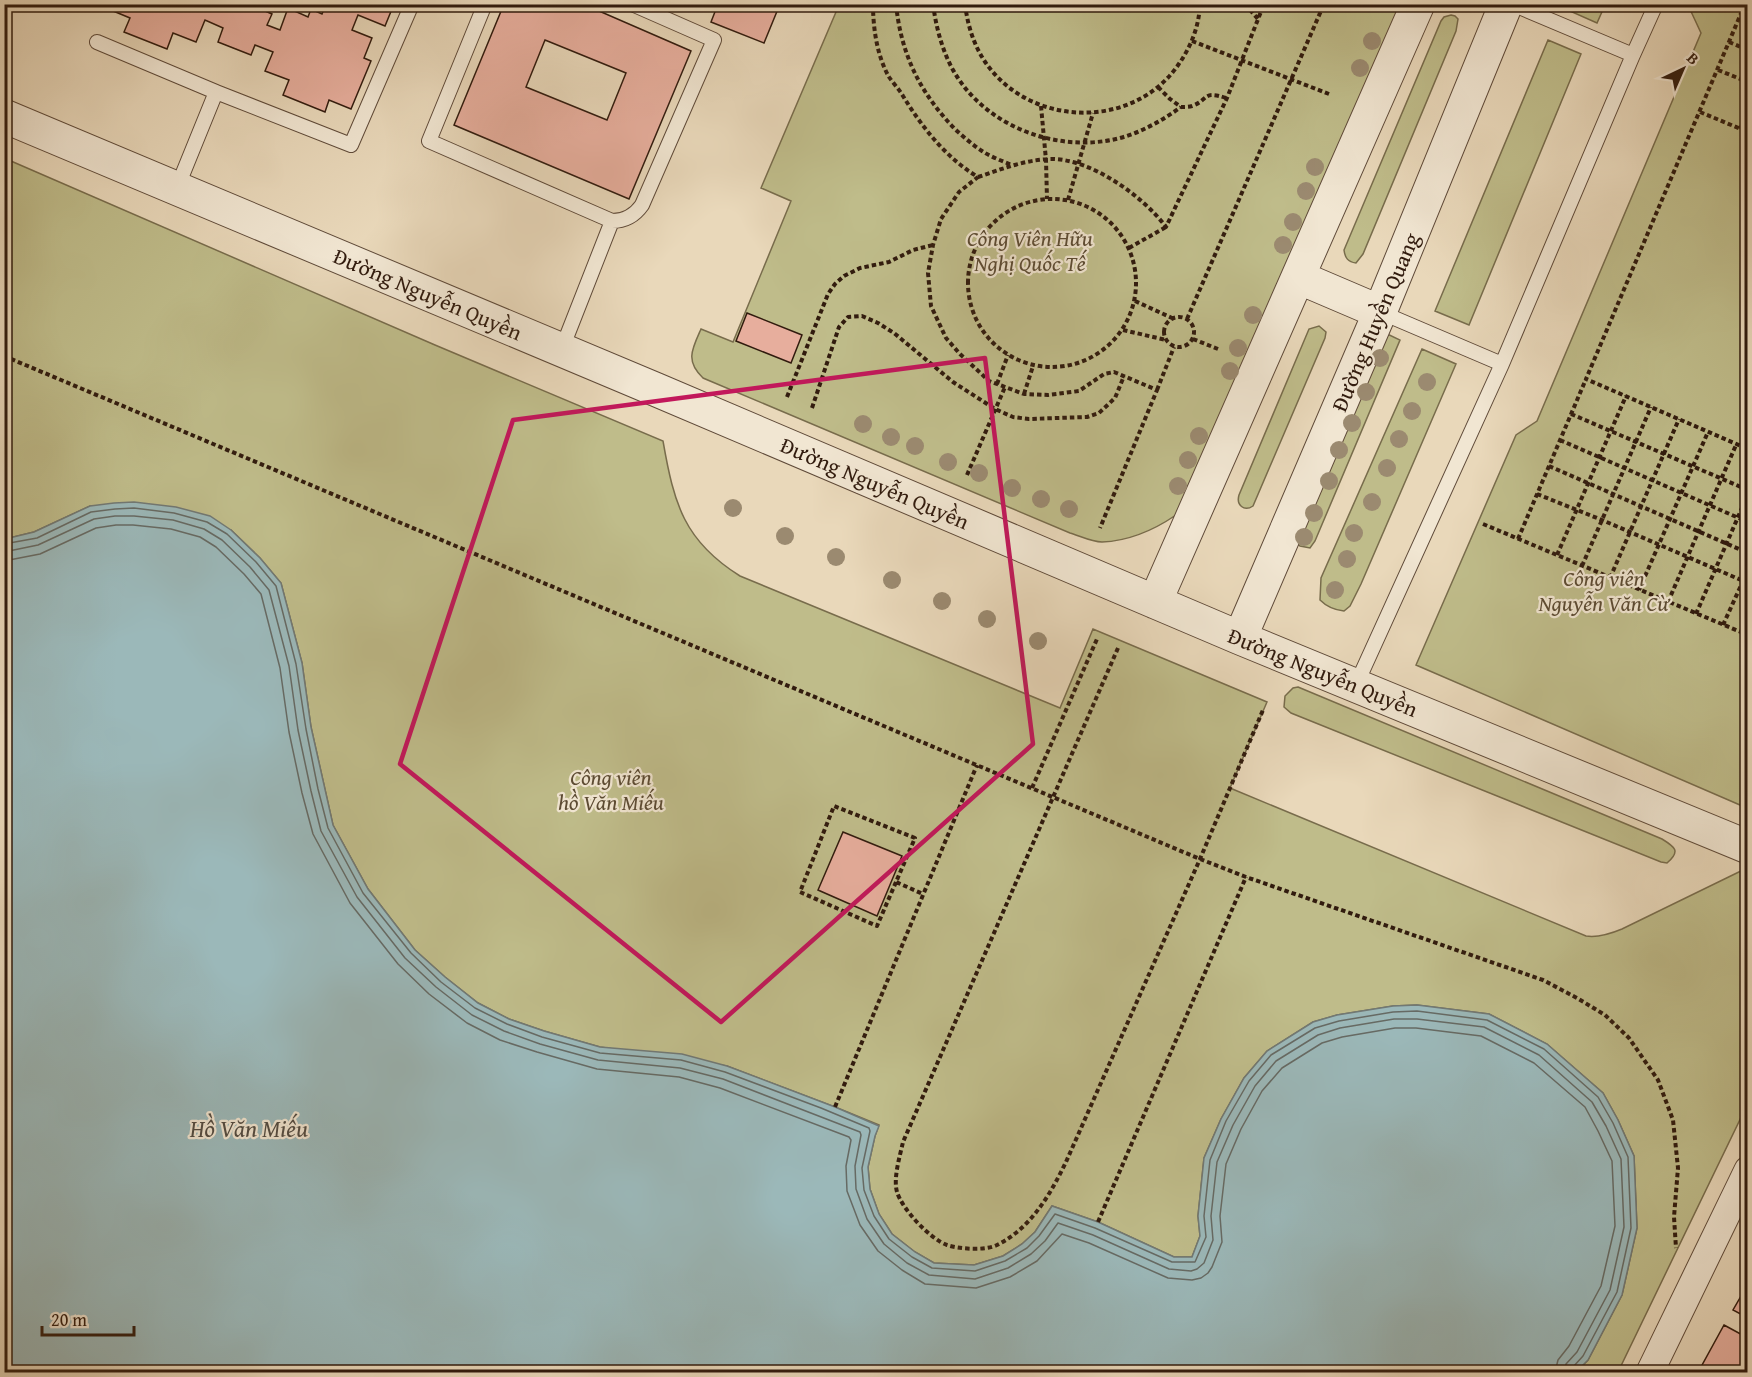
<svg xmlns="http://www.w3.org/2000/svg" width="1752" height="1377" viewBox="0 0 1752 1377" font-family="'Gentium Book Plus',serif">
<rect width="100%" height="100%" fill="#e9d8ba"/>
<filter id="stains"><feTurbulence type="fractalNoise" baseFrequency=".00333" numOctaves="4"/><feColorMatrix values="0 0 0 0 .2 0 0 0 0 .09 0 0 0 0 .02 0 0 0 .5 -.17"/></filter>
<radialGradient id="worn" r=".72"><stop offset=".6" stop-color="#630" stop-opacity="0"/><stop offset="1" stop-color="#630" stop-opacity=".3"/></radialGradient>
<path fill="#bfbc8a" stroke="#786c4c" stroke-width="1.5" d="M839,5H1401L1176,515C1154,530 1129,541 1102,542C1092,542 1080,536 1070,533L703,378C685,361 692,349 701,329L733,342L791,201L761,188Z
M1565,5V4L1605,5L1597,23L1563,8Z
M1688,5H1747V808L1416,665L1516,435L1537,421L1701,33Z
M1451,15L1455,16L1458,19L1456,31L1363,254L1356,263C1348,262 1345,258 1344,250L1441,21L1444,17Z
M1548,40L1581,54L1469,325L1435,311Z
M4,158L435,345L663,441C674,504 684,541 740,576L1060,708L1093,629L1267,702L1230,788L1586,936C1598,938 1610,934 1622,929L1747,868V1105L1618,1372H1576L1588,1360L1622,1295L1637,1228L1634,1156L1618,1120L1603,1093L1547,1044L1489,1014L1417,1005L1393,1006L1337,1015L1313,1022L1267,1051L1244,1078L1221,1119L1204,1158L1198,1216L1200,1236L1192,1257H1174L1098,1222L1052,1206L1035,1232L1022,1244L1003,1256L974,1265L934,1263L915,1252L892,1234L879,1214L870,1189L868,1167L875,1136L879,1125L835,1107L727,1066L600,1047L544,1031L509,1019L478,1003L445,977L415,950L368,889L333,825L311,727L302,663L281,583L260,558L231,530L90,506L34,532L5,539Z
M1319,326L1326,332L1325,338L1253,506C1244,512 1236,505 1239,495L1309,329Z
M1381,331L1400,340L1315,541L1310,548L1300,546L1294,541Z
M1422,349L1456,364L1361,584L1350,606L1344,611C1334,610 1327,607 1320,600L1321,578Z
M1298,687L1662,839C1675,847 1681,851 1667,863L1661,862L1291,713L1284,707L1285,696L1293,688Z"/>
<path fill="#9bb8b9" stroke="#717975" stroke-width="1.5" d="M134,502L176,507L210,516L231,530L260,558L281,583L302,663L311,727L333,825L368,889L415,950L445,977L478,1003L509,1019L544,1031L600,1047L682,1054L727,1066L835,1107L879,1126L875,1136L868,1167L870,1189L879,1214L892,1234L915,1252L934,1263L974,1265L1003,1256L1022,1244L1035,1232L1052,1206L1098,1222L1174,1257H1192L1200,1236L1198,1216L1204,1158L1221,1119L1244,1078L1267,1051L1313,1022L1337,1015L1393,1006L1417,1005L1489,1014L1547,1044L1603,1093L1618,1120L1634,1156L1637,1228L1622,1295L1588,1360L1576,1372H5V539L34,532L90,506L114,503Z"/>
<g fill="none" stroke-linecap="round" stroke-linejoin="round">
<path stroke="#666a64" stroke-width="1.5" d="M4,544L37,538L91,512L115,509L134,508L174,513L207,522L227,534L256,562L276,586L296,664L306,729L318,789L328,828L363,893L411,953L441,982L475,1008L507,1024L542,1037L600,1053L681,1060L725,1072L821,1108L869,1128L870,1131L862,1168L864,1190L874,1216L889,1239L912,1257L932,1268L975,1271L1005,1261L1027,1248L1039,1236L1055,1214L1095,1228L1172,1262H1195L1206,1237L1204,1216L1210,1160L1226,1121L1249,1081L1271,1055L1315,1028L1339,1021L1393,1012L1417,1011L1487,1020L1544,1049L1598,1097L1613,1123L1628,1157L1631,1228L1617,1292L1583,1356L1573,1367L1572,1372
M4,552L38,545L94,519L115,516H134L173,520L204,529L222,540L250,567L269,590L289,666L298,730L311,791L321,831L357,897L405,958L436,987L472,1015L504,1031L540,1044L598,1060L680,1068L723,1079L860,1132L861,1135L855,1166L856,1189L867,1219L884,1244L907,1263L929,1275L975,1279L1008,1268L1031,1254L1045,1241L1058,1223L1093,1235L1169,1269L1191,1271L1197,1269L1204,1263L1213,1240L1211,1216L1217,1162L1233,1125L1255,1086L1276,1061L1318,1035L1340,1028L1394,1019H1417L1484,1027L1539,1055L1592,1102L1606,1126L1621,1159L1624,1227L1610,1290L1577,1352L1566,1364L1564,1372
M4,561L40,554L96,528L116,525H133L171,529L200,537L216,547L244,574L261,594L280,668L289,732L302,793L313,834L350,903L398,964L429,994L467,1023L500,1040L537,1052L597,1069L679,1077L720,1088L849,1137L851,1140L846,1166L847,1191L860,1225L878,1251L902,1270L925,1284L976,1288L1010,1277L1037,1261L1062,1234L1089,1243L1168,1278L1192,1280L1201,1278L1208,1273L1212,1267L1222,1242L1220,1216L1226,1164L1241,1129L1262,1091L1282,1068L1322,1043L1342,1037L1395,1028H1416L1481,1036L1534,1063L1585,1107L1598,1131L1612,1161L1615,1226L1601,1286L1569,1346L1558,1360L1555,1372"/>
</g>
<path fill="#e7ae9d" stroke="#311b0e" stroke-width="1.5" fill-rule="evenodd" d="M101,4H217L229,9L231,4H249L272,14L267,25L280,30L288,8L308,17L311,9L322,14L326,4H394L385,26L358,15L352,30L372,38L364,58L371,61L351,109L329,100L325,112L283,95L289,80L265,71L273,52L255,45L251,55L218,42L223,28L205,20L196,42L173,33L167,49L124,32L130,18L101,6Z
M504,4H583L691,51L629,199L454,125ZM545,40L626,73L607,120L526,87Z
M718,4H780L764,43L711,22Z
M747,313L802,335L791,363L736,341Z
M843,832L902,856L877,916L818,890Z
M1748,1284V1318L1733,1310Z
M1724,1325L1748,1338V1372H1711L1701,1367Z"/>
<g fill="none" stroke-linecap="round" stroke-linejoin="round">
<g stroke="#5f4a39" stroke-width="16">
<path id="service" d="M485,4L429,141L612,221L561,351
M1512,4L1633,55
M97,42L216,92L177,188
M216,92L351,145L412,4
M612,221C625,221 635,215 642,205L714,40L632,4
M1380,312L1502,364
M1356,685L1502,364L1633,55L1656,4"/>
</g>
<g stroke="#5f4a39" stroke-width="29">
<path id="minor" d="M1650,1372L1748,1170"/>
</g>
<g stroke="#5f4a39" stroke-width="35">
<path id="tertiary" d="M4,116L657,390L1240,638L1748,847
M1298,277L1380,312
M1155,602L1418,4
M1240,638L1380,312L1506,4"/>
</g>
<path stroke="#311b0e" stroke-width="4" stroke-dasharray="4.5 3" stroke-linecap="butt" d="M873,4C873,28 877,56 889,77C893,83 899,89 903,96C922,127 946,158 978,177L959,192L941,219L933,245L928,273L931,306L946,338L960,354L989,381L1024,394L1048,395L1079,391L1104,374L1114,372L1157,390L1100,528
M896,4C901,55 921,95 957,131C965,138 974,146 982,151C991,157 1002,161 1012,165
M933,4C936,27 942,50 953,70C985,127 1058,154 1120,138C1142,132 1163,120 1181,107
M965,4C968,29 976,52 992,71C1039,127 1132,127 1176,68C1190,49 1199,28 1200,4
M1245,4L1258,19
M1745,4L1586,379L1748,449
M1740,17L1748,20
M1192,41L1329,94
M1729,42L1748,50
M1718,70L1748,82
M1158,87L1170,99L1181,107C1185,107 1189,107 1192,106C1209,100 1202,90 1226,98
M1041,106L1046,160L1047,199
M1700,112L1748,132
M1740,129L1748,113
M978,177C1002,169 1024,160 1050,159C1090,158 1143,196 1166,227L1227,98L1264,4
M968 283a84 84 0 1 1 168 0a84 84 0 1 1-168 0Z
M1068,200L1093,113
M1129,248L1166,227
M1135,301L1172,318
M1164 332a15 15 0 1 1 30 0a15 15 0 1 1-30 0Z
M1187,319L1324,4
M1123,330L1166,340
M1193,339L1218,349
M4,356L1200,859L1246,877L1543,980L1577,998L1605,1015L1629,1038L1658,1080L1673,1120L1678,1168L1674,1217L1676,1248
M997,384L1008,355
M1157,390L1174,347
M1024,394L1033,366
M787,397L828,294L835,284L844,276L860,268L889,262L913,250L933,245
M812,408L839,327L848,317L862,316L878,323L894,333L953,382L995,409L1013,417L1029,419L1087,417L1099,413L1115,398L1124,376
M1571,414L1748,490
M1560,440L1748,522
M1549,466L1748,553
M967,475L1005,387
M1537,494L1602,520L1748,583
M1483,524L1748,635
M1518,539L1586,379
M1557,555L1626,396
M1582,566L1651,407
M1610,578L1679,419
M1639,590L1708,432
M1668,602L1736,445
M1696,614L1748,494
M1723,625L1748,570
M1118,648L903,1142C900,1156 893,1178 897,1192C902,1209 930,1239 947,1245C959,1249 985,1251 997,1245C1031,1228 1050,1195 1066,1162L1200,859L1263,710
M1032,788L1097,639
M896,882L877,926L800,892L834,806L915,838L896,882L923,894
M835,1107L977,765
M1098,1222L1246,877"/>
<use href="#service" stroke="#f1e6d2" stroke-width="14"/>
<use href="#minor" stroke="#f1e6d2" stroke-width="27"/>
<use href="#tertiary" stroke="#f1e6d2" stroke-width="33"/>
</g>
<g fill="#9b8a70">
<circle cx="1372" cy="41" r="9"/>
<circle cx="1360" cy="68" r="9"/>
<circle cx="1315" cy="167" r="9"/>
<circle cx="1306" cy="191" r="9"/>
<circle cx="1293" cy="222" r="9"/>
<circle cx="1283" cy="245" r="9"/>
<circle cx="1253" cy="315" r="9"/>
<circle cx="1238" cy="348" r="9"/>
<circle cx="1380" cy="358" r="9"/>
<circle cx="1230" cy="371" r="9"/>
<circle cx="1427" cy="382" r="9"/>
<circle cx="1366" cy="392" r="9"/>
<circle cx="1412" cy="411" r="9"/>
<circle cx="1352" cy="423" r="9"/>
<circle cx="863" cy="424" r="9"/>
<circle cx="1199" cy="436" r="9"/>
<circle cx="891" cy="437" r="9"/>
<circle cx="1399" cy="439" r="9"/>
<circle cx="915" cy="446" r="9"/>
<circle cx="1339" cy="450" r="9"/>
<circle cx="1188" cy="460" r="9"/>
<circle cx="948" cy="462" r="9"/>
<circle cx="1387" cy="468" r="9"/>
<circle cx="979" cy="473" r="9"/>
<circle cx="1329" cy="481" r="9"/>
<circle cx="1178" cy="486" r="9"/>
<circle cx="1012" cy="488" r="9"/>
<circle cx="1041" cy="499" r="9"/>
<circle cx="1372" cy="502" r="9"/>
<circle cx="733" cy="508" r="9"/>
<circle cx="1069" cy="509" r="9"/>
<circle cx="1314" cy="513" r="9"/>
<circle cx="1354" cy="533" r="9"/>
<circle cx="785" cy="536" r="9"/>
<circle cx="1304" cy="537" r="9"/>
<circle cx="836" cy="557" r="9"/>
<circle cx="1347" cy="559" r="9"/>
<circle cx="892" cy="580" r="9"/>
<circle cx="1335" cy="590" r="9"/>
<circle cx="942" cy="601" r="9"/>
<circle cx="987" cy="619" r="9"/>
<circle cx="1038" cy="641" r="9"/>
</g>
<path fill="none" stroke="#c2185b" stroke-width="4.5" stroke-linejoin="round" d="M985,358L1033,744L721,1022L400,764L513,420Z"/>
<g text-anchor="middle" dominant-baseline="central" stroke-width="4.5" stroke-linejoin="round" paint-order="stroke">
<g font-size="22" font-style="italic" fill="#5c4b33" stroke="#f1e6d2">
<text x="1030" y="238">Công Viên Hữu<tspan x="1030" dy="25">Nghị Quốc Tế</tspan></text>
<text x="1604" y="578">Công viên<tspan x="1604" dy="25">Nguyễn Văn Cừ</tspan></text>
<text x="611" y="777">Công viên<tspan x="611" dy="25">hồ Văn Miếu</tspan></text>
</g>
<g font-size="22" fill="#311b0e" stroke="#f1e6d2">
<text transform="translate(428 294) rotate(23)">Đường Nguyễn Quyền</text>
<text transform="translate(1375 322) rotate(-67)">Đường Huyền Quang</text>
<text transform="translate(875 483) rotate(23)">Đường Nguyễn Quyền</text>
<text transform="translate(1323 672) rotate(22)">Đường Nguyễn Quyền</text>
</g>
<g font-size="24" font-style="italic" fill="#514a41" stroke="#f1e6d2">
<text x="249" y="1128">Hồ Văn Miếu</text>
</g>
</g>
<rect width="1752" height="1377" fill="none" stroke="#e9d8ba" stroke-width="24"/>
<rect x="6" y="6" width="1740" height="1365" fill="none" stroke="#311b0e" stroke-width="3"/>
<rect x="12" y="12" width="1728" height="1353" fill="none" stroke="#311b0e" stroke-width="1.5"/>
<g transform="translate(1683 69) rotate(44)" stroke="#f1e6d2" stroke-width="4.5" paint-order="stroke">
<path d="M0-4.5L10 22L0 15L-10 22Z" fill="#311b0e"/>
<text y="-9" font-size="16" font-weight="bold" text-anchor="middle" fill="#311b0e">B</text>
</g>
<path d="M42 1326v9h92v-9" fill="none" stroke="#311b0e" stroke-width="3"/>
<text x="51" y="1326" font-size="18" fill="#311b0e" stroke="#f1e6d2" stroke-width="4.5" paint-order="stroke">20 m</text>
<rect width="100%" height="100%" filter="url(#stains)"/>
<rect width="100%" height="100%" fill="url(#worn)"/>
</svg>
